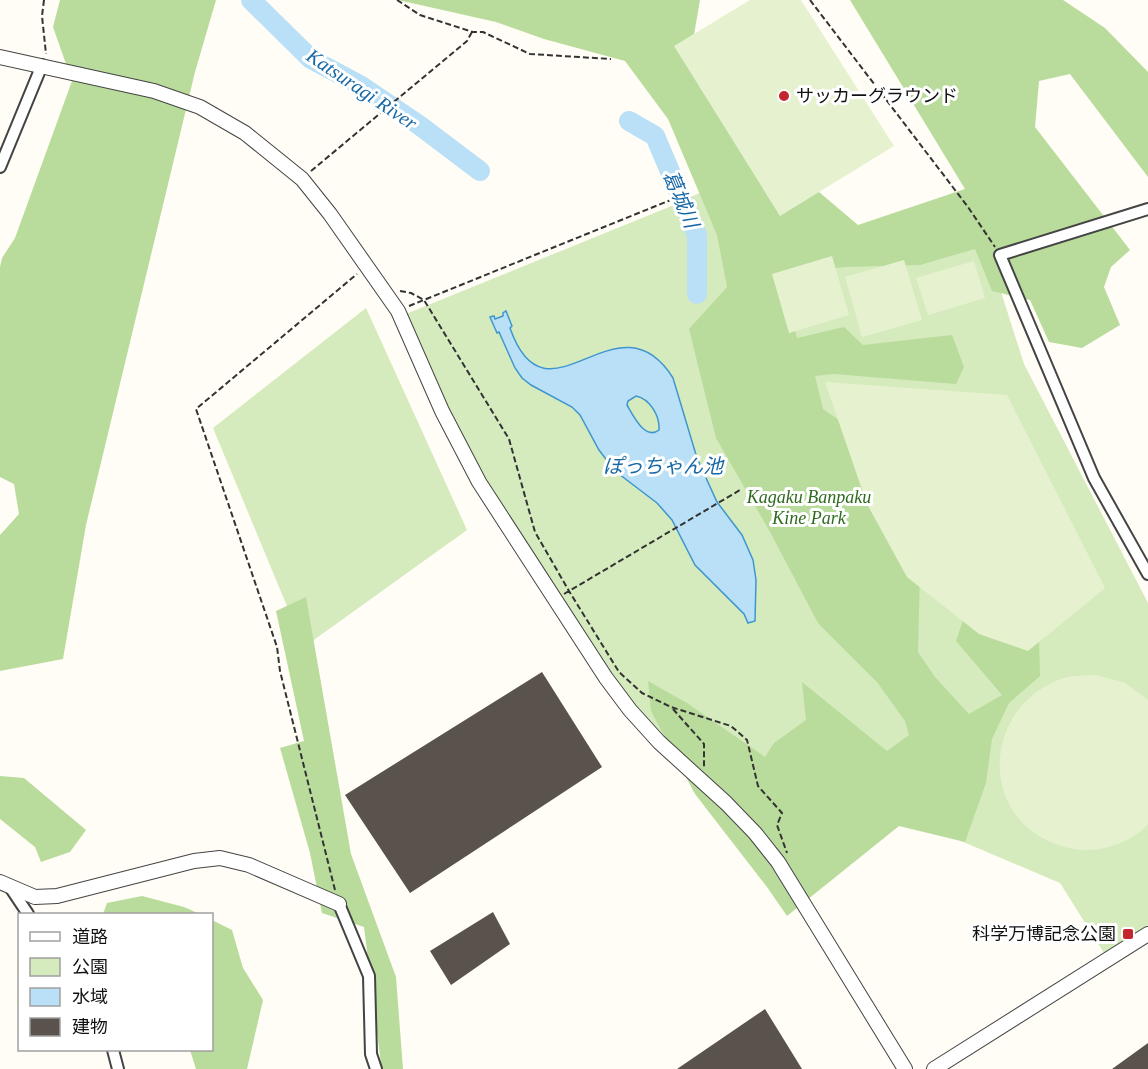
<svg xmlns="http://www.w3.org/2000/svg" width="1148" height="1069" viewBox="0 0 1148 1069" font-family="'Times New Roman','Noto Sans JP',serif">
<rect width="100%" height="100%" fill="#fffdf5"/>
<path fill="#d5ebbd" d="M738,175L845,250L960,207L988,251L1024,364L1148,603V925L1104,953L1060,883L900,815L676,749L635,708L611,674L500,503L457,428L406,314L674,205Z
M366,308L467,530L304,647L213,428Z"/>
<path fill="#b9dc9c" d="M60,0H216L195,72L86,525L63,659L0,671V535L19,514L14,484L0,477V267L2,258L15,238L72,81L53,27Z
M398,0H700L690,58L772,203L819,192L858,225L965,189L850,0H1063L1105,28L1148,72V177L1070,74L1039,81L1035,127L1130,250L1111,267L1104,287L1120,325L1082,348L1049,342L1030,300L992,291L975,249L920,265L847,267L780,272L797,338L844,327L863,345L952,335L964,367L956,384L834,374L815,376L823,409L862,436L920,571L918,652L935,677L969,714L1002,695L956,641L971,596L1038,601L1040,676L1009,703L992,739L986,783L965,842L899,826L787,916L767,887L695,794L651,711L648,681L687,703L765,757L774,743L806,720L802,682L887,751L909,735L905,721L877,682L818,623L770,532L716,438L689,329L727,287L717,235L668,119L625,61L544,39L496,22Z
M306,597L351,854L396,977L403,1069H378L381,1064L364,927L322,913L310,853L280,748L304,741L276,611Z
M0,776L24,778L86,830L70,852L41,862L35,847L0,819Z
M142,896L184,907L200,914H103L107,903Z
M212,920L232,930L243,968L263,1000L247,1069H196L190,1050H212Z"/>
<path fill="#e6f2cf" d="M750,0H801L894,146L780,216L674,46Z
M832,256L849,315L789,333L772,274Z
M904,260L922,320L862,337L845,277Z
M974,261L985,298L928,315L916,278Z
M825,382L1007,395L1105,588L1028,651L979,634L907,577L867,504Z
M1096,675L1125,683L1148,700V824C1137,837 1120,844 1105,848C1086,852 1068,850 1051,842C975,809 987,703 1064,678C1074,675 1086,676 1096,675Z"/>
<path fill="#b9e0f7" stroke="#3f96cf" stroke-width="1.5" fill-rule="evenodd" d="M506,311L512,326L510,328C547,434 617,289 673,378L697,458L717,502L742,535L753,560L756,580L755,621L748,623L744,614L695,565L672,520L657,503L615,471L599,450L580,415L572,407L531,385L522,378L515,368L499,332L497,333L490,317L494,316L495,319L503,316V313ZM636,396C650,399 660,416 659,430C645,441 633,415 627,405L628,401Z"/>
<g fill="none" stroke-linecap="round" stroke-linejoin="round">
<path stroke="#b9e0f7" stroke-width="20" d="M251,0L311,59L360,85L419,125L480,171
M629,121L655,136L697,235V294"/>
</g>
<path fill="#5a524d" d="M542,672L602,767L410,893L345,795Z
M493,912L510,944L451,985L430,951Z
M765,1009L802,1069H677Z
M1148,1043V1069H1112Z"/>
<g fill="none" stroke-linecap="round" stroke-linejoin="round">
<g stroke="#444" stroke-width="14">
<path id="minor" d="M0,167L42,65
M1148,209L1000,255L1094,478L1148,574
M10,887L28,914
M339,904L369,976L371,1054L376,1069
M113,1050L118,1069"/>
</g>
<g stroke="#444" stroke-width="16">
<path id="tertiary" d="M0,57L154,91L200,107L245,133L302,179L330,214L398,311L442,411L479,482L606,678L630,710L659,742L726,803L755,833L778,862L905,1069
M0,882L35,897L57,896L194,861L220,858L249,865L339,904
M934,1069L1148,934"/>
</g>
<path stroke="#333" stroke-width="2" stroke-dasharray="6 3" stroke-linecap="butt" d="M44,0L42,16L46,54
M397,0L420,15L473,32H483L530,54L611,59
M810,0L968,207L995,247
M311,171L467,41L472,32
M400,291L411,293L424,300L509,439L535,532L569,591L619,672L642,693L671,707L731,726L747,740L758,786L782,813L777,825L787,853
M409,306L673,199
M564,594L740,490
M673,709L704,744V767
M335,890L280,671L277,647L196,409L357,274"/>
<use href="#minor" stroke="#fff" stroke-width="10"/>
<use href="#tertiary" stroke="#fff" stroke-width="14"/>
</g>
<g fill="#c4262e" stroke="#fff" stroke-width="2">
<circle cx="784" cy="96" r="6"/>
<rect x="1122" y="928" width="12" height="12" rx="3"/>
</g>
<g text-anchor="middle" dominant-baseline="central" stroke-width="6" stroke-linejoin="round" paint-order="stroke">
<g font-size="18" fill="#111" stroke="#fff" text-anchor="start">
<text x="796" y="96">サッカーグラウンド</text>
<text x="1116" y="934" text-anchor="end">科学万博記念公園</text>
</g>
<g font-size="18" font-style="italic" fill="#2f6b1f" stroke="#fff">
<text x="809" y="497">Kagaku Banpaku<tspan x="809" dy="21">Kine Park</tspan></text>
</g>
<g font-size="20" font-style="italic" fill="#1768a6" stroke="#fff">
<text transform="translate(362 89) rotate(34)">Katsuragi River</text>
<text transform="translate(681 199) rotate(67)">葛城川</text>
<text x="663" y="466">ぽっちゃん池</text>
</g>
</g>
<rect x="18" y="913" width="195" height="138" fill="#ffffff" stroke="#a0a0a0" stroke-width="1.5"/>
<rect x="30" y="932" width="30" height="9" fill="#ffffff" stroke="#a0a0a0" stroke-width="1.5"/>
<text x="72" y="943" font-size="18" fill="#111111">道路</text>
<rect x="30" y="958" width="30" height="18" fill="#d5ebbd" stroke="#a0a0a0" stroke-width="1.5"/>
<text x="72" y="973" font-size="18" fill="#111111">公園</text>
<rect x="30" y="988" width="30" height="18" fill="#b9e0f7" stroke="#a0a0a0" stroke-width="1.5"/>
<text x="72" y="1003" font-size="18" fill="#111111">水域</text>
<rect x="30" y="1018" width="30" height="18" fill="#5a524d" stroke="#a0a0a0" stroke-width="1.5"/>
<text x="72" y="1033" font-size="18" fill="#111111">建物</text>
</svg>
